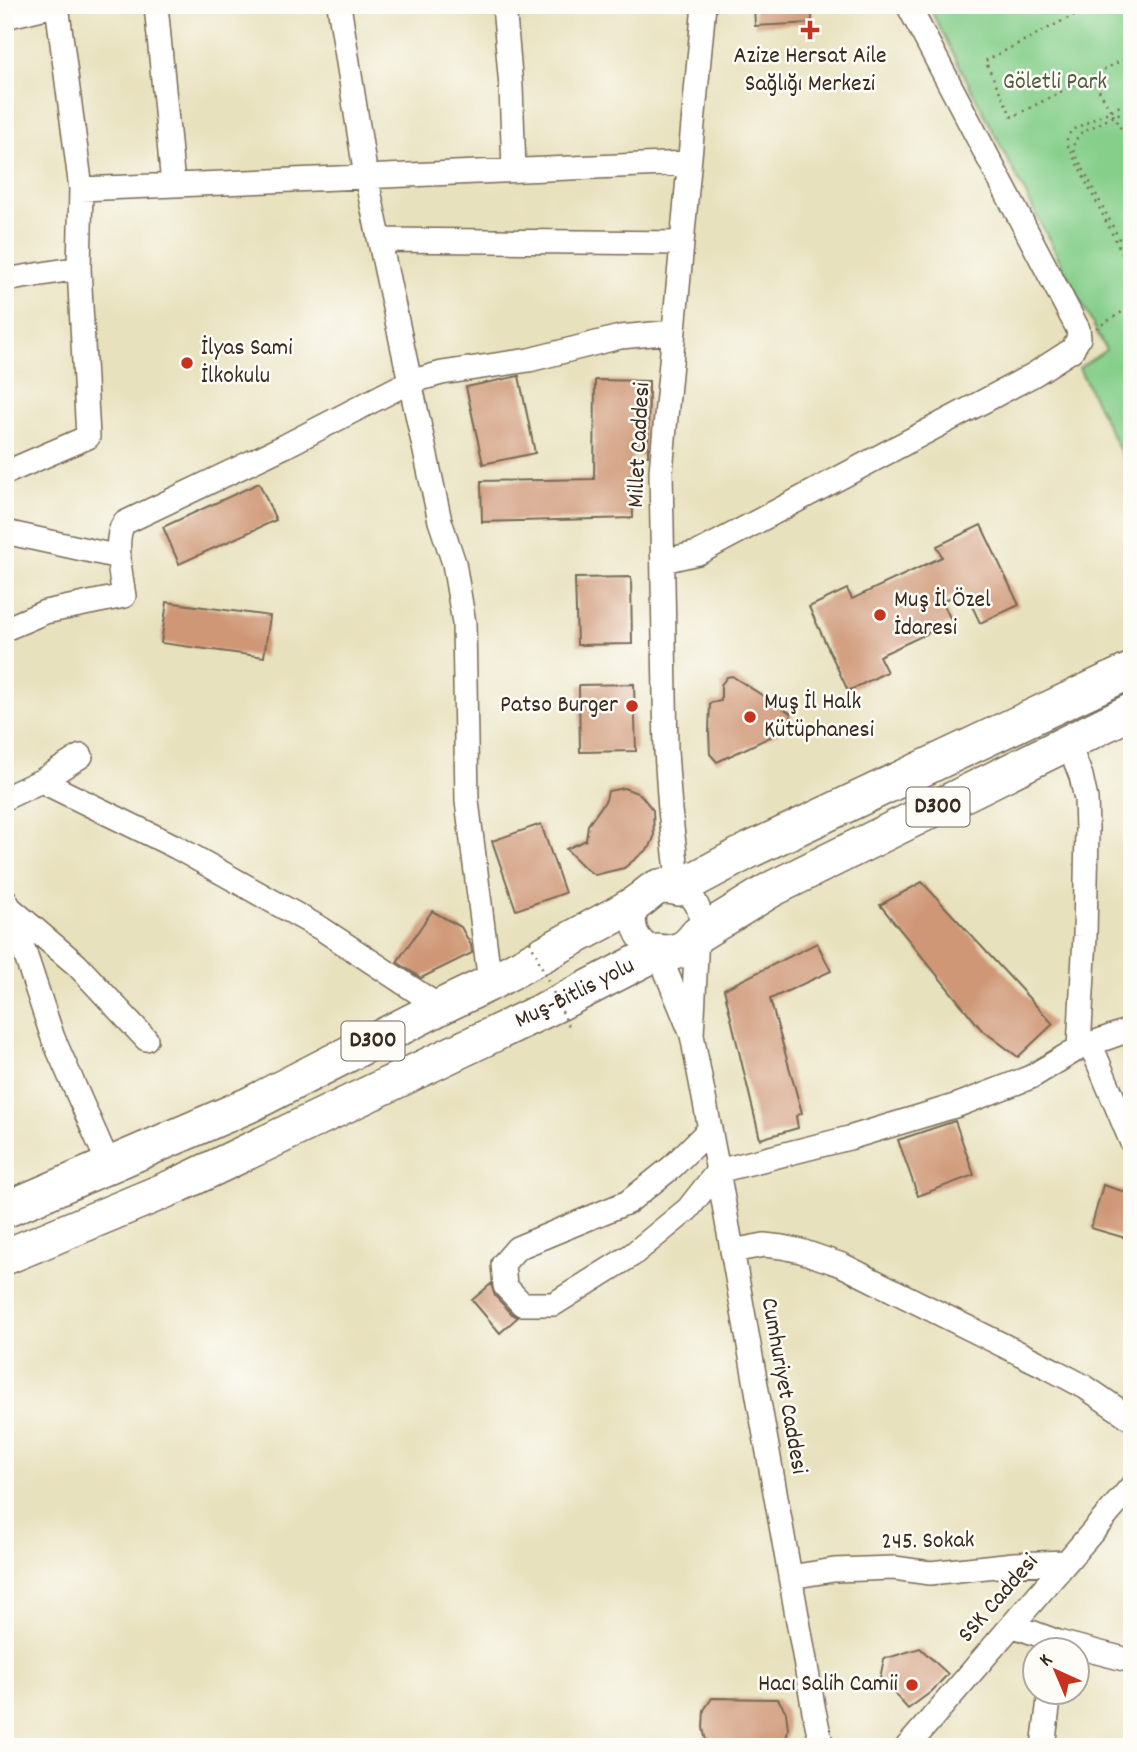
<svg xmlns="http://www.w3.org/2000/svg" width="1137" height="1752" viewBox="0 0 1137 1752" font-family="Dekko,sans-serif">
<rect width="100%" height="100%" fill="#fdfcf7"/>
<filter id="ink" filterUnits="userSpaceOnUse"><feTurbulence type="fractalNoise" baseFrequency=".0143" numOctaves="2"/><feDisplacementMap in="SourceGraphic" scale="14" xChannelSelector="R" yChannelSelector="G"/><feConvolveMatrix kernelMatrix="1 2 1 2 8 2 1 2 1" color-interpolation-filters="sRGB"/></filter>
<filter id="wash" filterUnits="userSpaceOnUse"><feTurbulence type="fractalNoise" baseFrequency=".00686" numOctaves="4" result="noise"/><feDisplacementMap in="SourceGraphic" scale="28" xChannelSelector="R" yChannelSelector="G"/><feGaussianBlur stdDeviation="1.57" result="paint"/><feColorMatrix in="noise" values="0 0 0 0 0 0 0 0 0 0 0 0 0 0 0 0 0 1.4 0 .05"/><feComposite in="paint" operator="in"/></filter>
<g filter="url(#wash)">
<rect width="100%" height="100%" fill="#e8e1bd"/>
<path fill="#86cf8b" stroke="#607c54" stroke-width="2" d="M928,5H1132V475L1079,368L1106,350Z"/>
<g id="blocks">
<path fill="#cf9776" d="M754,5H812V23L755,26Z
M519,376L535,453L483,464L466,387Z
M595,380L649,381L648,456H632L633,518L482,522L481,481L594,479Z
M259,483L276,520L179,564L163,527Z
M981,525L1019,605L980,623L965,591L942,601L952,622L879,656L887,672L848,691L809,607L847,589L852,599L942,557L937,546Z
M631,577L632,644L577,645L575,578Z
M167,602L270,616L264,657L161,643Z
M732,676L790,713L793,720L789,728L717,762L710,754L709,732L710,703L721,701V685L727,677Z
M634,684L636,751L580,752L579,685Z
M624,788L640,794L653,810L654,837L650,847L624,868L595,875L586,869L566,849L586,840L588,825L606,800L608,791Z
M541,824L565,893L516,910L492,841Z
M922,882L1053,1024L1018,1057L981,1029L880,905Z
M432,911L461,927L471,945L472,953L421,978L397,962Z
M817,943L831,971L770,999L802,1113L796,1116L798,1128L760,1139L724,989Z
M955,1121L974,1175L918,1196L898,1140Z
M1103,1185L1132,1194V1240L1091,1228Z
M491,1284L495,1296L512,1314L518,1317L500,1333L472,1300Z
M920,1648L948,1674L931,1692L908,1709L880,1678L884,1659Z
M712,1698L778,1699L786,1712L788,1729L785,1747H709L706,1741L703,1728L704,1710Z"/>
</g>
</g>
<g filter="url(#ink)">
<use href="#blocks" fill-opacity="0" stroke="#786a56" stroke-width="2"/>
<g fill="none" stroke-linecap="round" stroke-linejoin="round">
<g stroke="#786a56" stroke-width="26">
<path id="minor" d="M156,5L173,185
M339,5L366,177L440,521L454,563L464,623L467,801L490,983
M504,5L511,87L514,170
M5,17L54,5
M81,189L689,163
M380,240L682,243
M5,280L79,268
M5,473L88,437L79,268L81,189L57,5
M5,532L119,557
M663,561L698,553L1033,375L1072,350L1079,338L1078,329L908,5
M5,629L45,612L124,596C121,577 113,539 124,523L285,446L409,382L442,373L529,360L620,337L674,332
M1068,743L1081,776L1086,799L1087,829L1085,936L1079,1048
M41,781L176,847L322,929L440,1007
M5,798L41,781L81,756
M5,899L10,908L53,1038L109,1165
M639,901C629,925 635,941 658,952L692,1035L718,1171L814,1711L822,1747
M10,908L77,965L146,1039
M692,1035L697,935C705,915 698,898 679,888L670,810L666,751L661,471L704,5
M1090,1043L1132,1143
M709,1130L672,1167L628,1202L517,1248L503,1264L505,1286L522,1304H554L632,1255L688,1209L718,1171L849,1138L958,1105L1031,1077L1079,1048L1132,1029
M732,1251L764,1245L782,1247L801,1251L842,1265L1053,1370L1085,1387L1132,1419
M790,1577L834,1570L894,1568L930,1573L1014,1564L1066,1562
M1012,1625L1058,1642L1132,1661
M907,1747L1132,1486
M1043,1747L1050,1692"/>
</g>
<g stroke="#786a56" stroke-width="38">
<g id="highway">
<path d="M5,1210L249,1105L440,1007L490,983L621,912C626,909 631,906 636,903C655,890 653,883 679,888L750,850L1132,670"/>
<path id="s1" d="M5,1257L178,1185L561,1002L658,952C676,955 687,949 697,935L772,889L1132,711"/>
</g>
</g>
<path stroke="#786a56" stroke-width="2.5" stroke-dasharray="2 5" stroke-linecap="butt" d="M1093,5L985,61L1012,117L1132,55
M1128,5L1132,12
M1092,78L1132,148
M1132,100L1072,130L1067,137V144L1132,273
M1132,107L1081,133L1074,142V151L1132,264
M1096,328L1132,306"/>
<use href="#minor" stroke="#fff" stroke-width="23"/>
<use href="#highway" stroke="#fff" stroke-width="35"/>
<path stroke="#786a56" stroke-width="2.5" stroke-dasharray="2 5" stroke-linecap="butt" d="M530,941L569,1027"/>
</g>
</g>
<g fill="#c8321e" stroke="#fdfcf7" stroke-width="2.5">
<path d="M806.5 19.5h7v7h7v7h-7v7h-7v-7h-7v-7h7z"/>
<circle cx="187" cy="363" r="7"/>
<circle cx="880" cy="615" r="7"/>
<circle cx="632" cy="706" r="7"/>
<circle cx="750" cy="717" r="7"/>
<circle cx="912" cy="1685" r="7"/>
</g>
<g text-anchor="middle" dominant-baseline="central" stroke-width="5" stroke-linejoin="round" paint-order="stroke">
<g fill="#fdfcf7" stroke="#75695f" stroke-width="2">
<rect x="906.5" y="787.5" width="63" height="39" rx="5"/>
<rect x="341.5" y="1021.5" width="63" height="39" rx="5"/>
</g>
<g font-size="23" font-weight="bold" fill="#3b2a1e">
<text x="938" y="807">D300</text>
<text x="373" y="1041">D300</text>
</g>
<g font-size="24" fill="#3b2a1e" stroke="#fdfcf7" text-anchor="start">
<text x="810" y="57" text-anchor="middle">Azize Hersat Aile<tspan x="810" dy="28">Sağlığı Merkezi</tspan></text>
<text x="201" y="349">İlyas Sami<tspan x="201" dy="28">İlkokulu</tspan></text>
<text x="894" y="601">Muş İl Özel<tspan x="894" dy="28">İdaresi</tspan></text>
<text x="764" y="703">Muş İl Halk<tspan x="764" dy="28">Kütüphanesi</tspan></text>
<text x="618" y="706" text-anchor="end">Patso Burger</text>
<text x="898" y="1685" text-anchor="end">Hacı Salih Camii</text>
</g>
<g font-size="24" fill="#525c3f" stroke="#fdfcf7">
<text x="1055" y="83">Göletli Park</text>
</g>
<g font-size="24" fill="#3b2a1e" stroke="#fdfcf7">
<text transform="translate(640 445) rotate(-87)">Millet Caddesi</text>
<text stroke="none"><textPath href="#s1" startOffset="628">Muş-Bitlis yolu</textPath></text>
<text transform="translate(783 1386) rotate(80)">Cumhuriyet Caddesi</text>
<text transform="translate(928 1542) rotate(-1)">245. Sokak</text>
<text transform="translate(999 1599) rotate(-49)">SSK Caddesi</text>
</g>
</g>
<rect width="1137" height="1752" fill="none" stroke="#fdfcf7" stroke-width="28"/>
<g transform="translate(1056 1671) rotate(316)"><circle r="33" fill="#fdfcf7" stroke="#afa8a0" stroke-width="2"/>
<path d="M0-5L12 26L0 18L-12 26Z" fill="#c8321e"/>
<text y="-10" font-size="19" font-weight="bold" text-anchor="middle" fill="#3b2a1e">K</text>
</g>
</svg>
